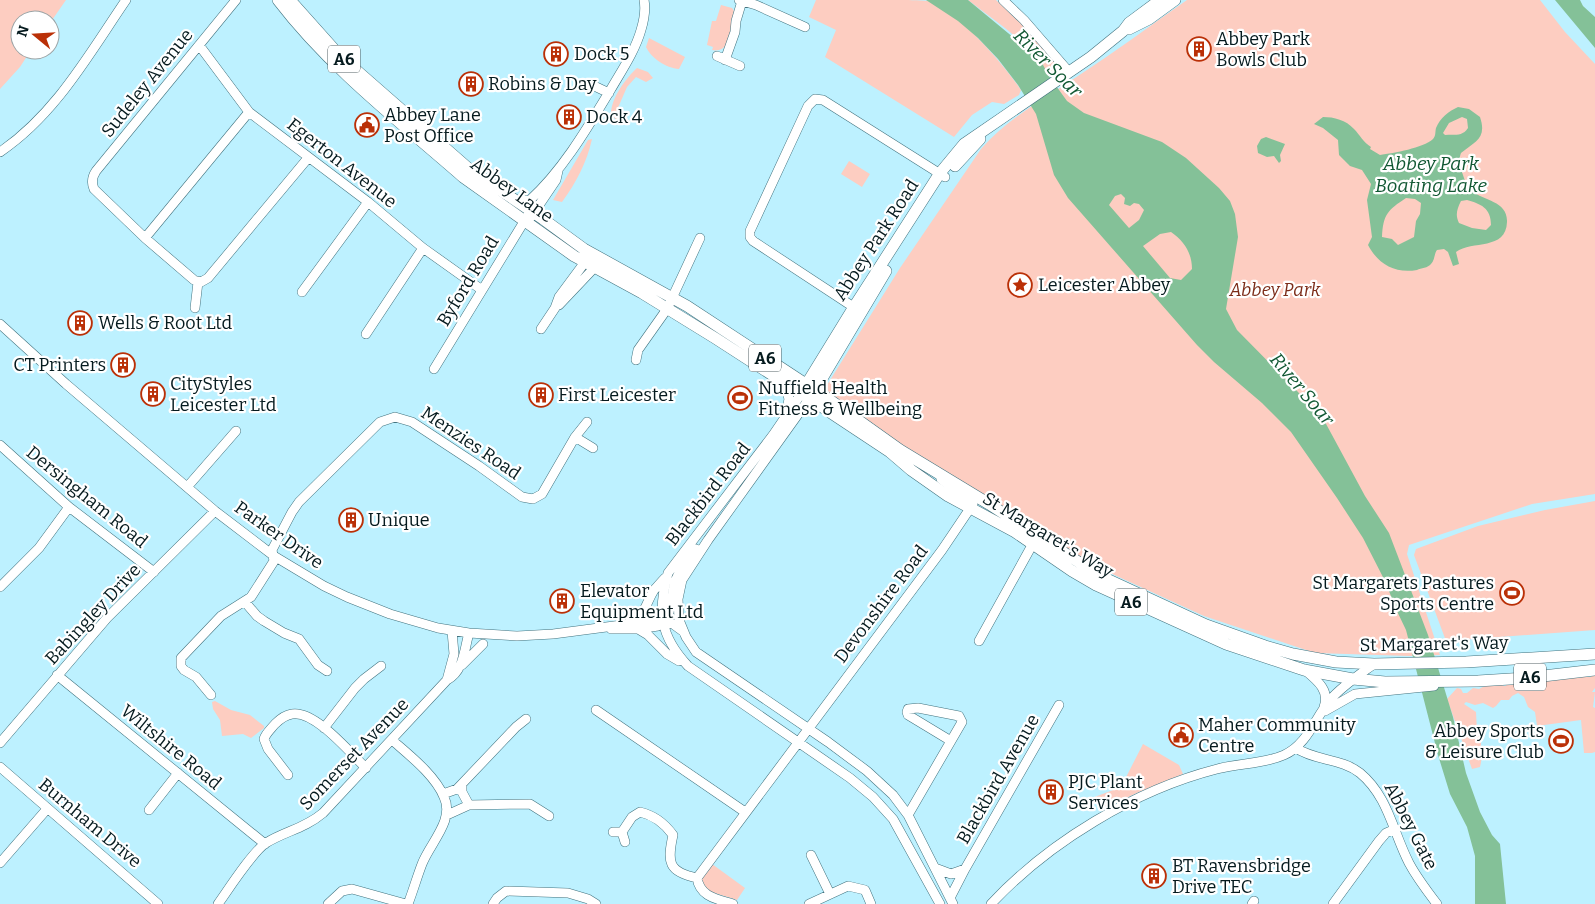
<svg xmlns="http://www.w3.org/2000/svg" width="1595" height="904" viewBox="0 0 1595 904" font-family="Bitter,serif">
<rect width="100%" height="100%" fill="#bdf1ff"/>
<path fill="#fdcdc1" d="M0,0H66L50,23V20H20V50H31L20,67L0,89Z
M816,0C843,0 870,0 897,0C906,0 919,0 928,1C959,12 1003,63 1021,90L1019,95L1004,104L992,102L972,115L954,137L825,57L836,30L809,17Z
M968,0H996L1020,22L1058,66V69L1049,76C1032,44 996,22 968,0Z
M1187,0H1540L1565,32L1595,64V494L1532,504L1409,545L1407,554L1440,655L1409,656L1315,653L1204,616L1086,562L909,450L831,396L828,391L827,385L900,268L981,149C1008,118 1044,99 1078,76C1115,52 1151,25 1187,0Z
M721,5L732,8L734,11C731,25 733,54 712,50L713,47L707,45L712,21H716Z
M649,38L685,57L679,69C666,68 651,58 646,47Z
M637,68L648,72L653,78L646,82L636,77L627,87L617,110L620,117L618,122L611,114C611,98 626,78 637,68Z
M592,139C587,162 576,183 562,202L553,200L588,140Z
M849,161L870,174L862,187L841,174Z
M1595,501V630L1446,641L1414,555L1416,549L1478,526L1545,510Z
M1595,674V688L1592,692H1595L1593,707L1595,708V752L1592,753H1584L1581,720L1537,726L1535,712L1528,707L1524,697L1518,693L1512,696L1509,700H1501L1496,706L1493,708L1483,703L1475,705L1466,702L1464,704L1476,712L1477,732H1480C1482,737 1481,739 1481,745C1481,755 1483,754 1480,767L1472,769L1447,699L1457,688L1461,689L1463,693H1467L1473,688L1479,689C1487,684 1496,683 1505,686L1508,684L1584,675V677H1590Z
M215,701L231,710L250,715L264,726V728L251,738L243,734L222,736L220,720L213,709L212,702Z
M1143,744L1179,765L1183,774L1139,792L1107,807L1092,798L1121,787Z
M712,864L745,888L737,900L708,891L701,882L702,878Z"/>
<path fill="#84c198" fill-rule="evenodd" d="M926,0H968L1030,51L1042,63L1049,76L1067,101L1084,113L1162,142L1186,158L1219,188L1230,201L1235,214L1238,237L1226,309L1237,330L1298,392L1325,422L1365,496L1389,533L1428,635L1453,717L1466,773L1480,812L1492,835L1500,844L1506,904H1475V856L1467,827L1450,794L1438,755L1406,630L1395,607L1386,583L1363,538L1337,498L1291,432L1262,403L1214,362L1197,345L1068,198L1054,175L1036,114L1018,85L998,59L978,38L958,21ZM1121,194L1125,198L1124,204L1130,206L1134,203L1139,204L1144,210L1139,220L1129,228L1109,205L1115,196ZM1171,232C1184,241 1192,253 1192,269L1181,280L1170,278L1143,246L1160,234Z
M1555,0H1580L1583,6L1595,17V48Z
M1458,107L1469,109L1480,117C1487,138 1476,141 1461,153C1458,161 1460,167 1463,175C1465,181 1467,187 1472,191C1484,201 1508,201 1507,222C1506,251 1472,240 1456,252L1459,264L1453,266L1448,252L1444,249L1437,250C1434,254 1435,260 1431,264C1428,268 1421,268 1417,270C1395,274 1378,264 1368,245L1372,237L1367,200L1371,184L1362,170L1350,166L1339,155L1338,140L1323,128L1314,124L1323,117C1334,117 1346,120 1354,129C1360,135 1363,142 1371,147L1370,149L1380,155C1394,153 1423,148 1433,139C1436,136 1435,132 1436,128C1440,118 1449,111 1458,107ZM1462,117L1467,119L1468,128C1462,137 1455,134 1445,135L1443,133L1449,123ZM1406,198L1415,199L1421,203L1420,214L1416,221L1414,237L1398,245L1392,239L1382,237C1383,214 1388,210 1406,198ZM1467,200C1481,204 1491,208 1491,225L1486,230L1472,228L1459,223C1455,215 1457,209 1461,201Z
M1266,137L1285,144L1280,155L1281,161L1279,163L1274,156L1267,157L1258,153L1257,146L1261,139Z"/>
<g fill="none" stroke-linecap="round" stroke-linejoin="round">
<g stroke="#42737f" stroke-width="10">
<path id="minor" d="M236,0L96,171C92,177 91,182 94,189L145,238L194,280L201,282L208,278L308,158
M739,0L756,5L805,27
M1003,0L1024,20L1069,72
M199,45L249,112L368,202L423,248L482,290
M717,56L740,66
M725,60L735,32L736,21L742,1
M588,83L609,93
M0,152C56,114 89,54 126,0
M517,201L530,200C563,170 588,127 611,89C622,70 635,51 641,30C644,20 646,10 644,0
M531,217L556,180L558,171
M145,238L249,112
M302,292L368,202
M559,305L595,267L592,263
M195,308L198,282
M858,310L753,241L750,237V231L808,106L815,99L823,100L945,177
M0,324L66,384L215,511L274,556L324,586L347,597L390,614L438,628L469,633L517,636L553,634L652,621L673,624L684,632
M541,329L555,308L559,297L585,262H590
M366,334L423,248
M636,360L638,350L667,309L700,238
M434,369L528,215
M785,384L789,399L786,414
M801,394L773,435L668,573C657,612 660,636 688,666L850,778L873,797L893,819L940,904
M809,399L708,540L682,580L678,599L679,620L686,637L696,652L828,742L867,771L893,795L908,815L953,904
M575,437L593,448
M0,445L69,507L154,572
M941,479L969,502L970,508
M188,486L236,431
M0,587L39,548L69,507
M245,602L257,616L264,621L284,633L299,639L318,665L327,671
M630,621C647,614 645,604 654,590C658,586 661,582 665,578
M611,629H638L648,635L667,654L679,661
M638,629L658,626L668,618L675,581L680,571L696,549
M979,641L1036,538
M462,665L483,644
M1306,671C1318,681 1330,691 1324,707
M57,675L265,844
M447,680L454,654L452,631
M211,695L196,677L184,670L181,666V658L221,616L251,597L274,561L272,550L292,512L299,502L380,422L395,417L412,422L479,466L522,497L533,499L542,494L575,437L587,422
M596,710L745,812
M1325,711L1355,694L1434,686
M324,728L355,688L364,679L381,666
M392,740C409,755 435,775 444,797C455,820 430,843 422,864C417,877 413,891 408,904
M0,743L107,618L215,511
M1296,748C1315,761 1341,758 1360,773C1388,796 1393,832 1409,863C1417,878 1427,891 1437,904
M0,767L158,904
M288,775L268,749L264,739C266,733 271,729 275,724C280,719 285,715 292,714C315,710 350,753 366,768
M462,784V792L469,805
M443,794L457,789L516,727L526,719
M149,810L178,773
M447,815L469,805L530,804L549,816
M908,815L962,722L959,716L918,708L908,709L907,712L908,715L951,741
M613,832H622L625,842
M622,832L632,817L640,812C653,815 665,824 673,835C667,862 668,872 697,878C700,897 717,899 733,904
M811,855L830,894
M0,863L47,809
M935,868L951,874L965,869
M697,878L942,550L973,504
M950,898L965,869L1059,705
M218,904C228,890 253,851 266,843C285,831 304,829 323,813L447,680C464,671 464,650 469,633
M328,904L342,891L352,889L406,904
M493,904L497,898L506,891L568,893L588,899L596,904
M809,904L848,886L865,890L871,904
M991,904C1049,842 1135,790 1217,769C1239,763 1264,764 1284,755C1307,745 1315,718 1330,700C1342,686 1359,675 1374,664
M1252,904L1254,901
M1333,904L1379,841L1386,833L1395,829"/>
</g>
<g stroke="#42737f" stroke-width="12">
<path id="major" d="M278,0C330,68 399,121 463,177L574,256L642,293L715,338L822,407L890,452L911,470L948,496L1015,532L1072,571L1096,585L1226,644L1304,670L1353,679L1385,682L1478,681L1526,678L1595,670
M290,0L340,56L469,169L543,219L584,249L687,306L827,398L900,450L989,504L1100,576L1206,625L1265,646L1293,654L1336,662L1374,664L1466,662L1595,654
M1129,29L1149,19L1175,0
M955,166L980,139
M803,390L854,307L940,173L964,144L1091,57L1123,31L1129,23L1160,0
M811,397L886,271"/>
</g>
<use href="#minor" stroke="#fff" stroke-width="9"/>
<use href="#major" stroke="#fff" stroke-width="11"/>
</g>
<defs>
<g id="building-ring" transform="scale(1.25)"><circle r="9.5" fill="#fff" stroke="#ba3007" stroke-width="1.5"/><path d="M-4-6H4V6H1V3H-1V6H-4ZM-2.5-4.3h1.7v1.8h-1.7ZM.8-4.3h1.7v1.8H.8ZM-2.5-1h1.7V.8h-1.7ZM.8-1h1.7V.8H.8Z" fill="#ba3007"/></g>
<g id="civic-ring" transform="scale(1.25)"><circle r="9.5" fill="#fff" stroke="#ba3007" stroke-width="1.5"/><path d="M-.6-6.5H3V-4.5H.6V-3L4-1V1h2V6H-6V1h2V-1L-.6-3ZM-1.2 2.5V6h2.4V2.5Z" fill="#ba3007"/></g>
<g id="sight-ring" transform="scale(1.25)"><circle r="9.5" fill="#fff" stroke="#ba3007" stroke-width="1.5"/><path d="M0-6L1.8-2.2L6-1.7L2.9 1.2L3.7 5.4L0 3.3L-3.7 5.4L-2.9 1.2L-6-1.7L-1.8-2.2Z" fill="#ba3007"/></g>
<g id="stadium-ring" transform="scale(1.25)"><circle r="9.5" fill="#fff" stroke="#ba3007" stroke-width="1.5"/><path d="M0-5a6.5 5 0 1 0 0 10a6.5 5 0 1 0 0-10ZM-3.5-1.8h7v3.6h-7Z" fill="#ba3007"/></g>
</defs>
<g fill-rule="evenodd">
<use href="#building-ring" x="1199" y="49"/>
<use href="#building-ring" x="556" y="54"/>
<use href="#building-ring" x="471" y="84"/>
<use href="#building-ring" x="569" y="117"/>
<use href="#civic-ring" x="367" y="125"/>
<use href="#sight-ring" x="1020" y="285"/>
<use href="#building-ring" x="80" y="323"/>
<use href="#building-ring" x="123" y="365"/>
<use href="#building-ring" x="153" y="394"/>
<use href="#building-ring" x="541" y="395"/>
<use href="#stadium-ring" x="740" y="398"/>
<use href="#building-ring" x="351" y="520"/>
<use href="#stadium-ring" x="1512" y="593"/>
<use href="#building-ring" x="562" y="601"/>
<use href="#civic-ring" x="1181" y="735"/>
<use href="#stadium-ring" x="1561" y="741"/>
<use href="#building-ring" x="1051" y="792"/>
<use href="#building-ring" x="1154" y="876"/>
</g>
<g text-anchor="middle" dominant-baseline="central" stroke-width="4.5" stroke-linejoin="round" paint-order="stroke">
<g fill="#fff" stroke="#505f62" stroke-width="1">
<rect x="328" y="45.5" width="32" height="27" rx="4"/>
<rect x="749" y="344.5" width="32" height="27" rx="4"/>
<rect x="1115" y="588.5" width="32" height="27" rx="4"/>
<rect x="1514" y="663.5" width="32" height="27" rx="4"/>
</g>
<g font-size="16" font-weight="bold" fill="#051a1e">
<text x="344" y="59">A6</text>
<text x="765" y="358">A6</text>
<text x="1131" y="602">A6</text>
<text x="1530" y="677">A6</text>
</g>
<g font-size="18" fill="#051a1e" stroke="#fff" text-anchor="start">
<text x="1216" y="39">Abbey Park<tspan x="1216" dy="21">Bowls Club</tspan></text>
<text x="574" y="54">Dock 5</text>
<text x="488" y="84">Robins &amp; Day</text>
<text x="384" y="115">Abbey Lane<tspan x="384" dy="21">Post Office</tspan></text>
<text x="586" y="117">Dock 4</text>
<text x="1038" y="285">Leicester Abbey</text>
<text x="98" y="323">Wells &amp; Root Ltd</text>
<text x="106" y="365" text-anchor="end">CT Printers</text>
<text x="170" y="384">CityStyles<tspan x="170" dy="21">Leicester Ltd</tspan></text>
<text x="758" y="388">Nuffield Health<tspan x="758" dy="21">Fitness &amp; Wellbeing</tspan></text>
<text x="558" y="395">First Leicester</text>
<text x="368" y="520">Unique</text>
<text x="1494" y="583" text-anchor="end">St Margarets Pastures<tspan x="1494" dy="21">Sports Centre</tspan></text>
<text x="580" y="591">Elevator<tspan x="580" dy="21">Equipment Ltd</tspan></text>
<text x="1198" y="725">Maher Community<tspan x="1198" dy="21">Centre</tspan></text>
<text x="1544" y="731" text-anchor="end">Abbey Sports<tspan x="1544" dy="21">&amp; Leisure Club</tspan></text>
<text x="1068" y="782">PJC Plant<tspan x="1068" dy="21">Services</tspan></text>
<text x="1172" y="866">BT Ravensbridge<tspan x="1172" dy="21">Drive TEC</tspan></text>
</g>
<g font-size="18" fill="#051a1e" stroke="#fff">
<text transform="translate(147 83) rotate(-51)">Sudeley Avenue</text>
<text transform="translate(342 163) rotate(38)">Egerton Avenue</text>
<text transform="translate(512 190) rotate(36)">Abbey Lane</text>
<text transform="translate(876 240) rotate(-57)">Abbey Park Road</text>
<text transform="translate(468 281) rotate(-59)">Byford Road</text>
<text transform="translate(471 443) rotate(34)">Menzies Road</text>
<text transform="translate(708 494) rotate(-52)">Blackbird Road</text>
<text transform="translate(87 497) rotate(39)">Dersingham Road</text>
<text transform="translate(279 535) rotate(35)">Parker Drive</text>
<text transform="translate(1048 535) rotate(31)">St Margaret's Way</text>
<text transform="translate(881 604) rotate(-53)">Devonshire Road</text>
<text transform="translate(93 614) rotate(-47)">Babingley Drive</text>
<text transform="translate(1434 644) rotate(-1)">St Margaret's Way</text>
<text transform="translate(171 747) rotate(39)">Wiltshire Road</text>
<text transform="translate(354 754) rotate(-46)">Somerset Avenue</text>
<text transform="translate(998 779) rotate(-60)">Blackbird Avenue</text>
<text transform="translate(90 823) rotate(40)">Burnham Drive</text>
<text transform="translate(1411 826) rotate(63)">Abbey Gate</text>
</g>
<g font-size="18" font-style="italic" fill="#7c2c19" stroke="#fff">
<text x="1275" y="290">Abbey Park</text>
</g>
<g font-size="19" font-style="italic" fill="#115833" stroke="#fff">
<text transform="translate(1048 63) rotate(45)">River Soar</text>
<text x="1431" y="163">Abbey Park<tspan x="1431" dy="22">Boating Lake</tspan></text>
<text transform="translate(1302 389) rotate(50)">River Soar</text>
</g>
</g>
<g transform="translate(35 35) rotate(288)"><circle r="24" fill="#ffffff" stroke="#9ba3a5"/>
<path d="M0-4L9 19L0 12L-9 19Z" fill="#ba3007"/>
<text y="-8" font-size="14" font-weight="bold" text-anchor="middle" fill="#051a1e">N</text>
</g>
</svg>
